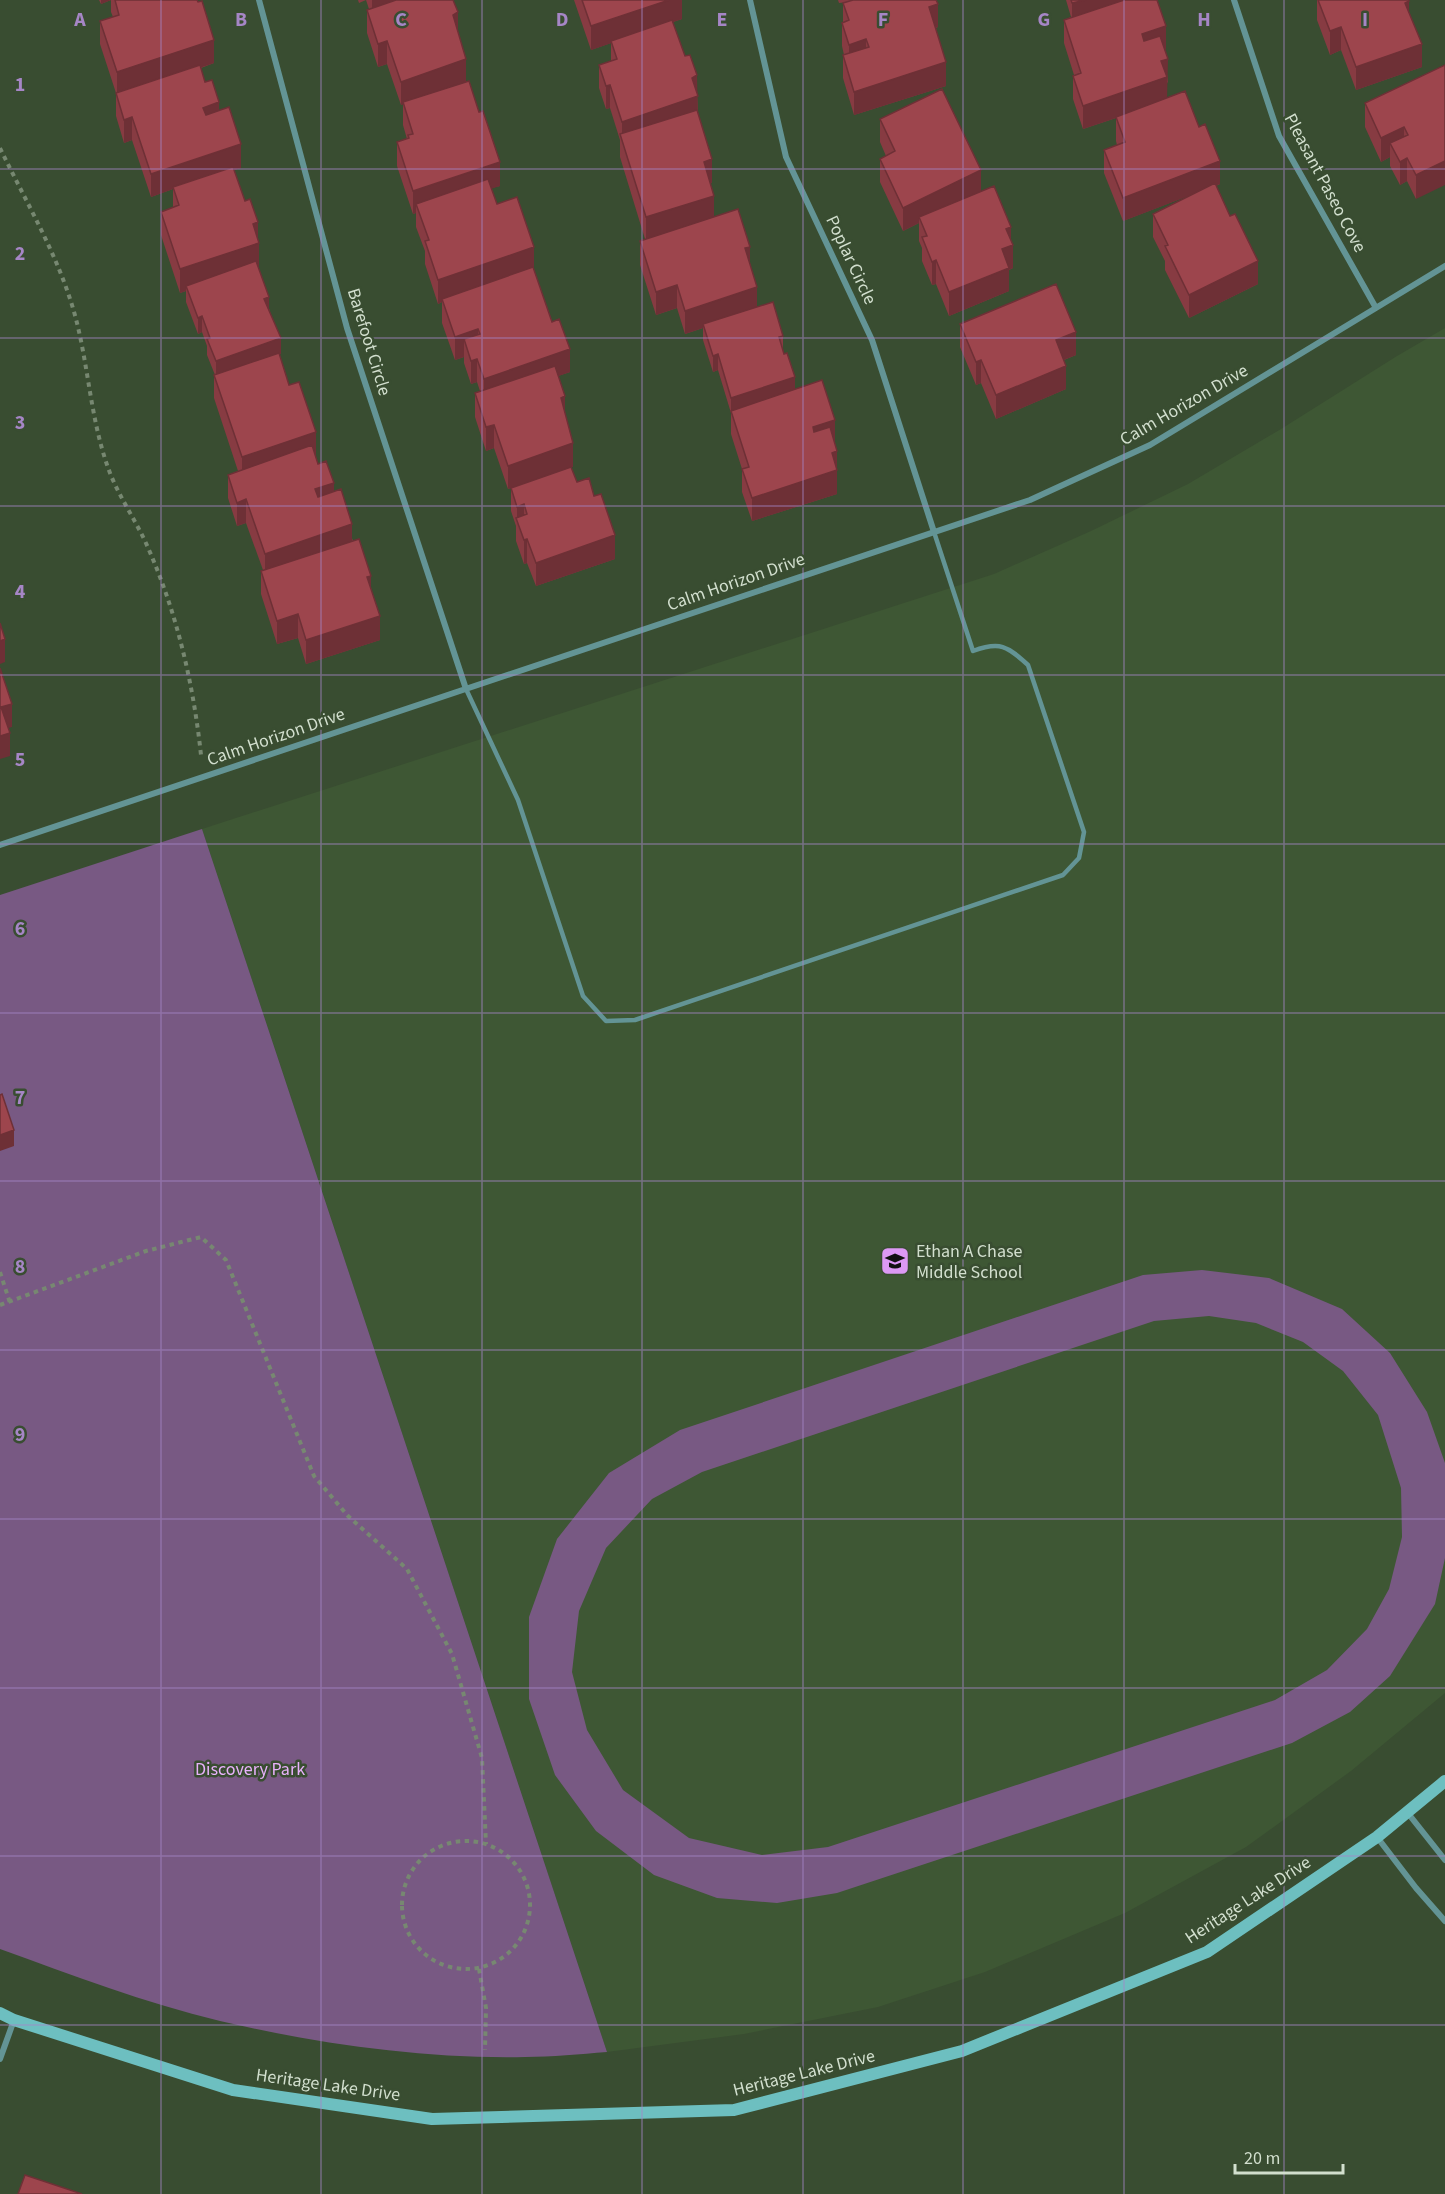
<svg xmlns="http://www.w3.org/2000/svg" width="1445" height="2194" viewBox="0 0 1445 2194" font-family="'Source Sans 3',sans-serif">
<rect width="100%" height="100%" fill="#394d31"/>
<path fill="#3e5734" d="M1445,328V1693L1351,1771L1246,1847L1125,1913L985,1972L878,2007L744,2034L607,2052L202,829L994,574L1091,531L1188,484L1281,429L1397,356Z"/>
<path fill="#785983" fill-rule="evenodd" d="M202,829L607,2052C580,2054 552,2057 525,2057C424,2059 318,2044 220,2021C145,2003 72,1975 0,1949V895Z
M1202,1270L1269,1278L1342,1309L1390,1353L1427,1412L1445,1463V1558L1435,1604L1390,1676L1350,1712L1292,1743L837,1893L777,1903L717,1898L654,1875L596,1831L555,1775L529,1699V1617L557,1539L609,1473L680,1430L1143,1275ZM1209,1316L1256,1323L1303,1342L1343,1371L1378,1415L1401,1488L1402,1537L1389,1589L1367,1629L1327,1670L1275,1700L828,1847L762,1855L689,1838L623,1790L587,1730L572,1672L579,1611L606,1548L652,1499L702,1472L1154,1321Z"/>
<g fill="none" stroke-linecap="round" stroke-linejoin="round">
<path stroke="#778871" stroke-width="4" stroke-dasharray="4.5 4.5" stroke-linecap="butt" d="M0,148C25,200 55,250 72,305C89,360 89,418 110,473C119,496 134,518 145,541C176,609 193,681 201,755
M0,1272L10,1303
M0,1305L146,1251L201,1237L226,1260L314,1476L348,1516L407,1569L452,1654L482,1758L486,1844
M402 1905a64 64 0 1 1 128 0a64 64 0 1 1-128 0Z
M479,1969L486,2008L485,2050"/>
<path stroke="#639495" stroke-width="4.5" d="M466,689L518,800L583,996L606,1021L635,1020L1063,875L1079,858L1084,832L1028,665C1007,646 1000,641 973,651L934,532"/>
<path stroke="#639495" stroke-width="6" d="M259,0L347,328L466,689
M750,0L786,157L872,340L934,532
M1234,0L1279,136L1376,308
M0,845L1030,500L1150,445L1445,266
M1407,1812L1445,1860
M1377,1837L1416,1888L1445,1921
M0,2059L14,2020"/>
<path stroke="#6dbfc0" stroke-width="12" d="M0,2013L14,2020L233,2090L432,2119L734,2110L962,2051L1207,1952L1377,1837L1445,1781"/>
</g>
<path fill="#873b42" d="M99,0H197L214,63L201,68L205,82L219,110L241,168L234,170L258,238L259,266H258L281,354H279L289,385L318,464L334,491L371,588L380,640L306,664L298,638L277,644L261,594V571L263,570L246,523L237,526L228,498V475L238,471L214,398V375H215L207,355V346L202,332L198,334L186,302V291L180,293L161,235V212L173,207V189L151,197L132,140L124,143L116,116V93L100,44V21L113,17L111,12V0L101,4Z
M358,0H453L466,82L500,186L491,188L497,204L534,270L570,372L558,376L565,412L573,467H571L577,482L615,559L536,586L527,563L524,564L516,541V526L511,511V488L513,487L508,489L494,448L486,451L475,417V393L480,391L477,382L471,384L464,363V357L455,360L442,323V302L438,304L425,264V251L416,227V213L413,214L397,166V142L407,139L403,125V104L401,105L387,64L378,67L367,33V10L369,9L366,0L359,3Z
M574,0H682V19L673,22L697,93L698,113L712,183H710L714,217L750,266L757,307L783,336V350L795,389L835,443L837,451V494L752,521L742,492V469L731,434V413L718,370L713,372L703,340V328L685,334L677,308L656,315L640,265V241L645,239L620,157V140L610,108L606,109L599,88V65L611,61V43L591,50Z
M838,0H936L938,27L936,28L946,86L854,115L843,78V55H844L842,46V23L843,22V3L848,2L839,3Z
M1066,0H1157L1166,49L1164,50L1168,82L1167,83V98L1220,184L1216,186L1258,284L1189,318L1165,270V261L1153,237V214L1193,194L1123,221L1104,173V150L1117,145L1116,141V118L1083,129L1073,99V76L1074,75L1064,43V20L1071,17Z
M1317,0H1408L1409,12L1422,67L1356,90L1341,50L1330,55L1317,20Z
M1445,65L1416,199L1407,181L1400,185L1390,166V157L1381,162L1365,127V103Z
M880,119L981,192L1011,242L1013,268L1009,270V291L949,316L936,284L932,285L922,261V248L919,241V223L903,231L880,182V159L886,156L880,142Z
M960,324L1076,355L1064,360L1066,389L996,419L981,383L976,385L960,347Z"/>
<path fill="#6e3036" d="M101,0H111L101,4Z
M372,0H425L372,19Z
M669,0H682V19L591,50V26Z
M1086,0H1136L1072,19V3Z
M1409,1V25L1405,3Z
M938,4V27L929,30V7Z
M458,12V36L453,15Z
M1166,26V49L1142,57V34Z
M1341,27V50L1330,55V31Z
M866,39V62L849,68V45Z
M214,40V63L117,96V72Z
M387,41V64L378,67V44Z
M1422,44V67L1356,90V67Z
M466,59V83L401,105V82Z
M1168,59L1167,101L1083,129V106L1161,61Z
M946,62V86L854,115V92Z
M697,75L698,119L622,139V122L692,78Z
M610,85V108L606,109V86Z
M219,102V126L203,131V108Z
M132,117V140L124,143V120Z
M1404,127V151L1390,143V157L1381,162V138Z
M241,144V168L174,189L173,187V189L151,197V174Z
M1407,158V181L1400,185V162Z
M712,159V183L704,185V162Z
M1220,161V184L1123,221V198Z
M1445,161V185L1416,199V175Z
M500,162V186L419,212L416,204V213L413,214V191Z
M981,170V193L919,217V223L903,231V208Z
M714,196V219L646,240V217Z
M258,222V243H259V266L188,290L186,286V291L180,293V269L253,224Z
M1011,227V246L1013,245V268L1009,270V291L949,316V292L1002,249L1006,229Z
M534,247V270L443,302L442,299V302L438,304V280Z
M750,247V270L745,248Z
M936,260V284L932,285V262Z
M1258,261V284L1189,318V295Z
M677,285V308L656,315V292Z
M757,287V310L703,324V328L685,334V311Z
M269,297V313L264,299Z
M202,316V332L198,334V318Z
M478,329V352L464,339V357L455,360V337Z
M1076,332V355L1056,363V340Z
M281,338V354L216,377V361Z
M570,349V372L484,402V379Z
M718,354V370L713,372V356Z
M477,359V382L471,384V361Z
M981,360V383L976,385V362Z
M1066,366V389L996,419V395Z
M795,377V393L731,414V398Z
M565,396V420L561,398Z
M835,420V443L813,450V427Z
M494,425V448L486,451V427Z
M316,432V456L242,480V457Z
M573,443V467L508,489V466Z
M837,451V494L752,521V498L832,453Z
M334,483V506L315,513V489Z
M246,499V523L237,526V503Z
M524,504V528L517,522V507Z
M352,524V547L265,577V554Z
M615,535V559L536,586V563Z
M527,539V563L524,564V540Z
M371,576V600L367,577Z
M298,614V638L277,644V621Z
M380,616V640L306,664V640Z
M5,639V662L0,664V641Z
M12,704V727L1,730V707Z
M10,733V756L0,759V736Z
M14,1130V1146L0,1151V1135Z"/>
<path fill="#9d454d" stroke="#6e3036" stroke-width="1.5" d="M115,0H197L198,2L202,1L214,40L117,72L100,21L119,15Z
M396,0H453L458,12L453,15L466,59L401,82L387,41L378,44L367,10Z
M582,0H669L591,26Z
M853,0H936L938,4L929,7L946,62L854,92L843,55L869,47L866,39L849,45L842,23L849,20L843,3Z
M1071,0H1086L1072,3Z
M1124,0H1157L1166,26L1142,34L1144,41L1160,36L1168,59L1161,61L1167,77L1083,106L1073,76L1081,73L1064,20Z
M1318,0H1408L1409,1L1405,3L1422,44L1356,67L1341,27L1330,31Z
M672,20L685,56L690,55L697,75L692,78L698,96L622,122L610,85L606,86L599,65L617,59L611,41Z
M200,65L205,82L212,80L219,102L203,108L206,115L229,107L241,144L151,174L132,117L124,120L116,93Z
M1445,65V161L1416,175L1407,158L1400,162L1390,143L1408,135L1404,127L1381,138L1365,103Z
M469,81L479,112L483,111L500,162L413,191L397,142L409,138L408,135L413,134L403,102Z
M942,89L981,170L903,208L880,159L895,151L880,119Z
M1185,91L1199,127L1205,124L1220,161L1123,198L1104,150L1125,142L1116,117Z
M697,110L712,159L704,162L714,196L646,217L620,134Z
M233,167L245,201L250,199L258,222L253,224L259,243L180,269L161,212L179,205L173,187Z
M488,179L497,204L517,197L534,247L438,280L425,241L429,240L416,204Z
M1215,183L1230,216L1235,214L1258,261L1189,295L1165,246L1168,245L1153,214Z
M994,186L1011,227L1006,229L1013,245L1002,249L1009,268L949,292L936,260L932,262L922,237L927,236L919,217Z
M738,209L750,247L745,248L757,287L685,311L677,285L656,292L640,241Z
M256,261L269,297L264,299L281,338L216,361L207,339L210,338L202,316L198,318L186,286Z
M533,267L552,322L559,319L570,349L484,379L477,359L471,361L464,339L480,334L478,329L455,337L442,299Z
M1056,284L1076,332L1056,340L1066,366L996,395L981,360L976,362L960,324Z
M773,302L783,336L779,337L784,354L787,353L795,377L731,398L718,354L713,356L703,324Z
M279,353L289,385L299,382L316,432L242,457L214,375Z
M555,366L565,396L561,398L573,443L508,466L494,425L486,427L475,393Z
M822,380L835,420L813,427L814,432L830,427L837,451L832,453L837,470L752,498L742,469L749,467L731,411Z
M312,445L318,464L326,461L334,483L315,489L318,497L341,489L352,524L265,554L246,499L237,503L228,475Z
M571,467L577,482L589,478L594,496L601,494L615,535L536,563L527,539L524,540L516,518L527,514L524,504L517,507L511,488Z
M359,539L371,576L367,577L380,616L306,640L298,614L277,621L261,571Z
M0,623L5,639L0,641Z
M0,668L12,704L1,707L10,733L0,736Z
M2,1094L14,1130L0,1135V1095Z
M25,2175L82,2194H18Z"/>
<path fill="none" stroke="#a686c6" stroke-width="1.5" stroke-opacity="0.55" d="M161,0V2194M321,0V2194M482,0V2194M642,0V2194M803,0V2194M963,0V2194M1124,0V2194M1284,0V2194M0,169H1445M0,338H1445M0,506H1445M0,675H1445M0,844H1445M0,1013H1445M0,1181H1445M0,1350H1445M0,1519H1445M0,1688H1445M0,1856H1445M0,2025H1445"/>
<defs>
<g id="school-square" transform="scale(1.5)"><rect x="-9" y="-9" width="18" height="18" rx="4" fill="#dc99f4" stroke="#394d31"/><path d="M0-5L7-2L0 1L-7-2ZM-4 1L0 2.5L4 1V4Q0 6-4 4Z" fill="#111"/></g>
</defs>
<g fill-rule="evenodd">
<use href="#school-square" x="895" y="1261"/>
</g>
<g text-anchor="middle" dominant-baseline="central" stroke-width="5" stroke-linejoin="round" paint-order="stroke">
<g font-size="18" fill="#d2dfce" stroke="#394d31">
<text transform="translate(1325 183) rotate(62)">Pleasant Paseo Cove</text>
<text transform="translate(851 260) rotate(65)">Poplar Circle</text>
<text transform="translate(369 342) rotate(73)">Barefoot Circle</text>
<text transform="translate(1184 405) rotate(-30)">Calm Horizon Drive</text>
<text transform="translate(736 582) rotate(-19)">Calm Horizon Drive</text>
<text transform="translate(276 737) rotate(-19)">Calm Horizon Drive</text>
<text transform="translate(1248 1900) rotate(-33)">Heritage Lake Drive</text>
<text transform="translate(804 2073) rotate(-14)">Heritage Lake Drive</text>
<text transform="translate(328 2085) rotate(8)">Heritage Lake Drive</text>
</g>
<g font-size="18" fill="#d2dfce" stroke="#394d31" text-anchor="start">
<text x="916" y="1251">Ethan A Chase<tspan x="916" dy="21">Middle School</tspan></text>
</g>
<g font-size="18" fill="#e9b1fc" stroke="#394d31">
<text x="250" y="1769">Discovery Park</text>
</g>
</g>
<g font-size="20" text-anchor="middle" font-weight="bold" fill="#a686c6" stroke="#394d31" stroke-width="5" stroke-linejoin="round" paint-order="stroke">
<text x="80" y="26">A</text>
<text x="241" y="26">B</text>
<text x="401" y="26">C</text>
<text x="562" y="26">D</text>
<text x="722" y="26">E</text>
<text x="883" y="26">F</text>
<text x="1044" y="26">G</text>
<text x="1204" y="26">H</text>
<text x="1365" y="26">I</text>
<text x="20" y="91">1</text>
<text x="20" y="260">2</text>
<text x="20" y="429">3</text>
<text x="20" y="598">4</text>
<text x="20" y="766">5</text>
<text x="20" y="935">6</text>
<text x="20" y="1104">7</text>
<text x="20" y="1273">8</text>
<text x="20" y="1441">9</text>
</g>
<path d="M1235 2164v9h108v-9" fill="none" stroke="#d2dfce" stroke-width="3"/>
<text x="1244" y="2164" font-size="18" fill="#d2dfce" stroke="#394d31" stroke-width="4.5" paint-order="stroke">20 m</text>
</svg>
